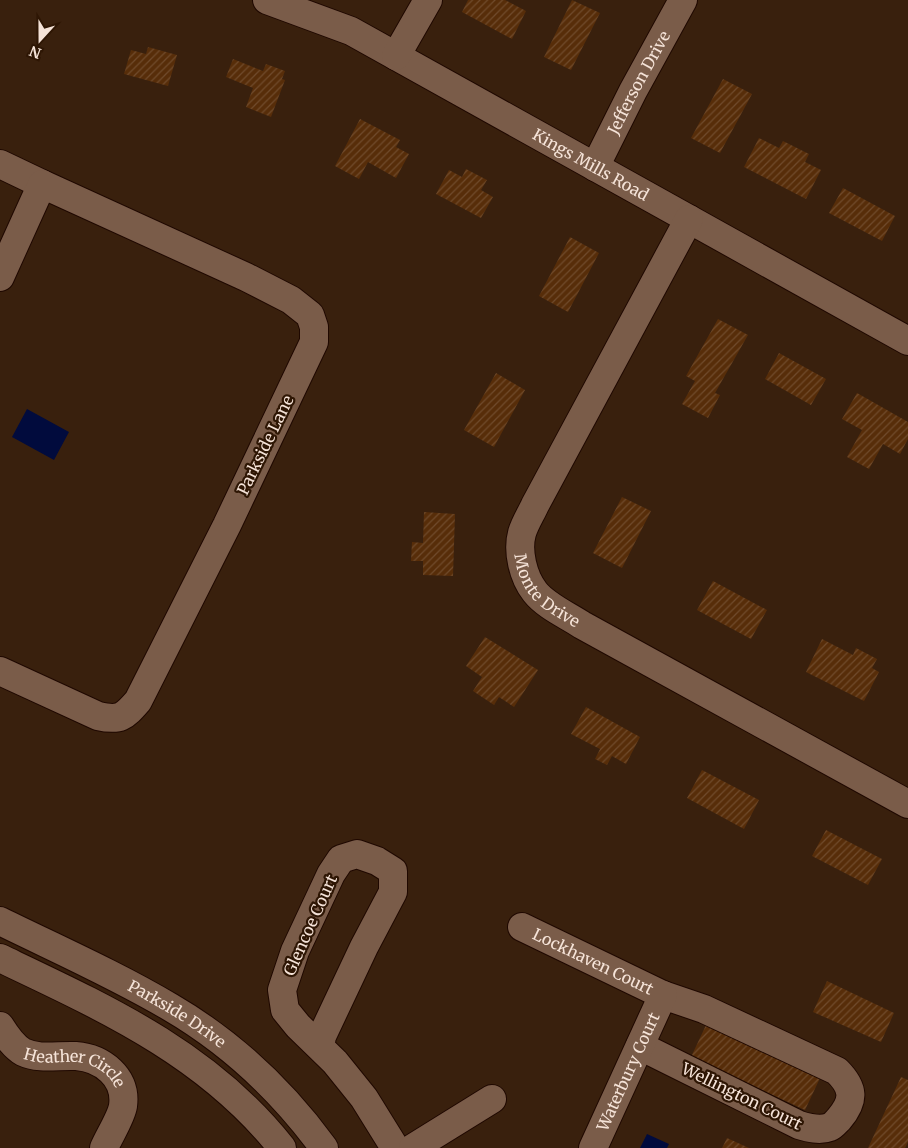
<svg xmlns="http://www.w3.org/2000/svg" width="908" height="1148" viewBox="0 0 908 1148" font-family="Merriweather,serif">
<defs>
<pattern id="building-hatch" width="6" height="6" patternUnits="userSpaceOnUse" patternTransform="scale(1.25)"><rect width="6" height="6" fill="#572d09"/><path d="M-1 1l2-2M0 6l6-6M5 7l2-2" fill="none" stroke="#704b2c"/></pattern>
</defs>
<rect width="100%" height="100%" fill="#39200d"/>
<path fill="#010b3d" d="M27,409L69,432L54,460L12,437Z
M647,1134L669,1144L667,1148H640Z"/>
<path fill="url(#building-hatch)" d="M468,0H505L526,11L512,39L462,12Z
M572,0L600,13L571,70L544,57Z
M148,47L177,55L168,86L124,74L131,50L146,54Z
M233,59L263,71L266,64L285,71L282,79L285,80L271,117L246,107L253,88L226,77Z
M723,79L752,94L720,153L691,138Z
M360,119L400,140L396,147L409,154L396,178L368,162L359,179L335,166Z
M759,138L779,148L783,141L809,154L805,162L821,170L806,199L744,167Z
M466,169L487,180L481,190L493,197L481,218L436,194L449,170L462,177Z
M843,188L895,216L882,241L829,213Z
M570,237L599,253L568,312L539,296Z
M718,319L748,335L715,393L720,395L708,418L682,404L695,381L686,376Z
M779,353L826,379L811,405L765,379Z
M496,373L525,390L494,447L464,430Z
M857,393L908,422V439L900,454L883,444L869,469L847,457L862,430L842,419Z
M622,497L651,511L622,568L593,553Z
M424,512L455,514L453,576L423,575V561H411L412,542L423,543Z
M713,581L767,610L751,639L697,610Z
M485,637L538,670L514,707L499,697L494,705L473,691L482,677L466,666Z
M822,639L853,655L856,648L877,659L872,668L879,672L864,701L806,672Z
M586,707L640,737L626,764L612,756L607,765L595,759L600,749L571,734Z
M702,770L759,800L744,829L687,798Z
M826,830L882,859L868,885L812,856Z
M827,981L894,1013L881,1042L813,1012Z
M707,1023L820,1078L805,1110L691,1057Z
M901,1077L908,1080V1142L905,1148H868Z
M727,1138L749,1148H722Z"/>
<g fill="none" stroke-linecap="round" stroke-linejoin="round">
<g stroke="#1f0800" stroke-width="30">
<g id="minor">
<path id="s1" d="M267,0L351,31L908,341"/>
<path d="M396,56L428,0"/>
<path d="M0,164L42,184"/>
<path id="s2" d="M595,167L633,91L683,0"/>
<path id="s3" d="M689,219L535,505C531,514 525,523 522,533C517,551 523,577 535,592C546,606 567,615 582,625L908,804"/>
<path d="M0,277L42,184L246,277L291,300L310,315L314,327V342L227,525L138,701C124,717 120,721 98,716L0,671"/>
<path id="s4" d="M0,921C57,949 116,975 170,1007C230,1042 283,1092 324,1148"/>
<path id="s5" d="M522,927L663,995L704,1009L837,1071C854,1088 855,1100 839,1119C836,1122 833,1126 830,1127C820,1131 809,1128 799,1125L640,1046"/>
<path d="M0,958C105,1008 208,1054 282,1148"/>
<path id="s6" d="M0,1026C5,1034 14,1047 23,1052C40,1060 58,1055 76,1056C102,1058 127,1077 123,1106C121,1118 109,1136 104,1148"/>
<path d="M320,1047L322,1036L364,947L393,892V871L377,861L357,854L341,859L331,874L295,951L282,990L285,1010L298,1026L335,1062L364,1098L395,1148"/>
<path d="M413,1148L492,1099"/>
<path id="s7" d="M593,1148L663,995"/>
</g>
</g>
<use href="#minor" stroke="#7a5c49" stroke-width="28"/>
</g>
<g text-anchor="middle" dominant-baseline="central" stroke-width="4.5" stroke-linejoin="round" paint-order="stroke">
<g font-size="16" fill="#f5e3d8" stroke="#2e1604">
<text stroke="none"><textPath href="#s2" startOffset="95">Jefferson Drive</textPath></text>
<text stroke="none"><textPath href="#s1" startOffset="364">Kings Mills Road</textPath></text>
<text transform="translate(265 445) rotate(-64)">Parkside Lane</text>
<text stroke="none"><textPath href="#s3" startOffset="424">Monte Drive</textPath></text>
<text transform="translate(310 925) rotate(-66)">Glencoe Court</text>
<text stroke="none"><textPath href="#s5" startOffset="79">Lockhaven Court</textPath></text>
<text stroke="none"><textPath href="#s4" startOffset="200">Parkside Drive</textPath></text>
<text stroke="none"><textPath href="#s6" startOffset="91">Heather Circle</textPath></text>
<text stroke="none"><textPath href="#s7" startOffset="84">Waterbury Court</textPath></text>
<text transform="translate(742 1096) rotate(26)">Wellington Court</text>
</g>
</g>
<g transform="translate(40 40) rotate(201)" stroke="#2e1604" stroke-width="4" paint-order="stroke">
<path d="M0-4L9 19L0 12L-9 19Z" fill="#f5e3d8"/>
<text y="-8" font-size="14" font-weight="bold" text-anchor="middle" fill="#f5e3d8">N</text>
</g>
</svg>
